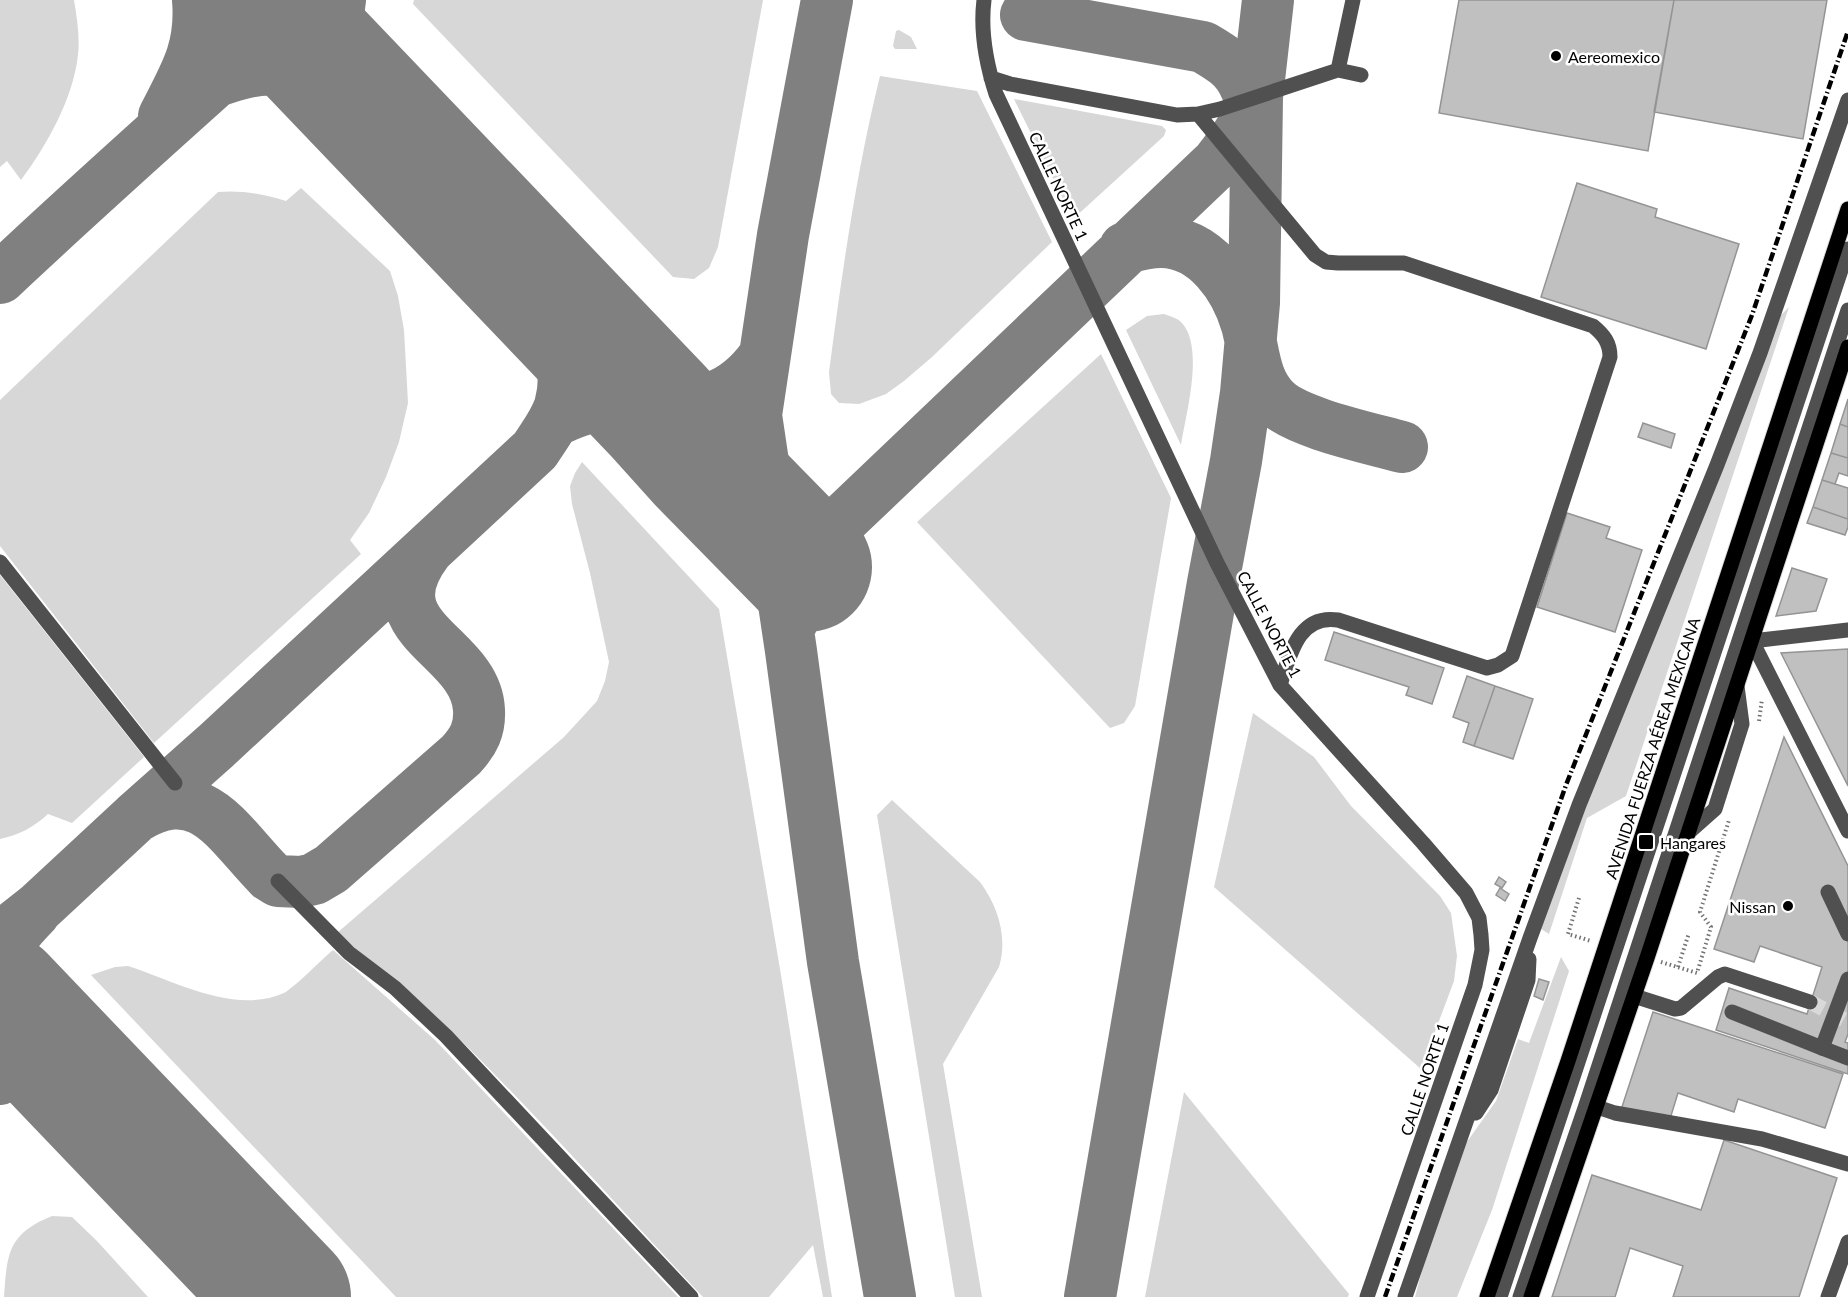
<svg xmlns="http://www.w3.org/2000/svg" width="1848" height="1297" viewBox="0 0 1848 1297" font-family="Lato,sans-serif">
<rect width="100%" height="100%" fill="#fff"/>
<path fill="#d7d7d7" d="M0,0H74C77,18 80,37 78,55C73,99 47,145 21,180L7,161L0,167Z
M414,0H763L718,247L709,268L694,279L673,277L413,4Z
M899,30L911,37L917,49H895L893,46L896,31Z
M880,76L977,91L1052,242L932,357L904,381L886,394L859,404L839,403L831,394L829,372C842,273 856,173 880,76Z
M1014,99L1162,126L1166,130L1164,136L1073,219Z
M301,188L390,271L398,296L404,330L408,403L399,442L386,477L369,513L350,540L361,554L154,743L0,546V400L218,192C242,190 263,194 286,201Z
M1789,307L1626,796L1587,818L1549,934L1538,927L1775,321Z
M1164,314C1169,316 1177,318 1181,322C1205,346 1186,414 1181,445L1126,330L1147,316Z
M1101,354L1171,498L1135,706L1124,723L1110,728L917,522Z
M582,462L719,609L781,975L832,1297H823L813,1245L769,1297H703C617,1206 535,1112 445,1025C411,992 373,963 337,933L564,737L597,701L605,681L609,662L590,573L572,504L570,486L575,473Z
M0,575L144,757L72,823L48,814C34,827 19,835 0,839Z
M1253,713L1314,757L1351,806L1440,896L1451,913L1457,956L1454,981L1421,1069L1214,887Z
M892,800L980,882C998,906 1008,938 999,967L943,1064L982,1297H955L877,815Z
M333,950L435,1040L678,1297H396L91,975L115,967L128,966C175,981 234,1015 284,993C295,987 322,959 333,950Z
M1561,957L1569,971L1492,1210L1457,1297H1415L1435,1221L1459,1153L1496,1101L1518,1039L1529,1043Z
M1184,1092L1349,1294L1348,1297H1145Z
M52,1216L72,1217L97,1241L148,1297H4C7,1253 8,1234 52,1216Z"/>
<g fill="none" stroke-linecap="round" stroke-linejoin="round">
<path stroke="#808080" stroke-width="52" d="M340,0C332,47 347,78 376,113
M827,0L783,235L756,415L791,651L833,962L890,1297
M1026,15L1203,47C1229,62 1241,70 1250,99
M216,81C227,78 237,74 248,72C308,58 354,103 396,138
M164,116C185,75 202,49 198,0
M1125,248C1137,245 1149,242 1161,242C1206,242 1236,287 1247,325C1254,351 1254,381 1275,401C1297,423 1370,438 1402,447
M0,278C100,184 204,92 307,0
M615,367C628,375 641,386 654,393C696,414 737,394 763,358
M553,422C580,408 612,398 642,408C656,413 667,426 678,436C713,471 748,510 767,557
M792,622C797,584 811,555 836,526L1218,162C1235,140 1247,124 1254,97
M136,817C202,777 228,834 270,876L278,881L301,882L314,879L331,869L461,755C474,741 480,729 479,710C476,644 367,631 427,551
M35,912C25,923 12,935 7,949C0,999 61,1060 90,1093
M0,938L39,907L136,817L216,746L535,450C544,436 555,422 560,406C570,370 559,326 541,295C535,286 528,277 522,268
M0,1079C30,1062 63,1079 90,1093
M1090,1297L1213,583L1236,461L1246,393L1254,303L1257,97L1268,0"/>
<path stroke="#808080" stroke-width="130" d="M265,0L658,411L703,461L807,567
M0,998L286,1297"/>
</g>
<path fill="#c0c0c0" stroke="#949494" stroke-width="1.5" d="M1459,0H1674L1648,151L1439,113Z
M1674,0H1827L1803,139L1654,112Z
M1577,183L1657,209L1655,217L1739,244L1706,349L1541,297Z
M1848,399V427L1840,424Z
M1643,423L1675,434L1671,448L1638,437Z
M1840,424L1848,427V458L1831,453Z
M1831,453L1848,458V476L1839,473L1835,484L1822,480Z
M1822,480L1848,488V519L1813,507Z
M1813,507L1848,519V527L1845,535L1807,523Z
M1567,513L1610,527L1606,538L1642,550L1615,632L1537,607Z
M1792,568L1827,579L1816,611L1776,616Z
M1334,632L1444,668L1432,704L1406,695L1409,687L1325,660Z
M1848,649V786L1781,653Z
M1467,676L1495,686L1474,746L1463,742L1469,723L1453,717Z
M1495,686L1533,699L1513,759L1474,746Z
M1784,737L1848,866V1034L1845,1042L1848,1043V1074L1716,1030L1729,988L1807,1014L1822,967L1760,946L1754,962L1714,949Z
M1499,877L1506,882L1502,888L1495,884Z
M1500,888L1509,894L1505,901L1496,895Z
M1539,979L1549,982L1543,1000L1534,996Z
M1653,1012L1843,1074L1825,1128L1738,1099L1734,1112L1678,1093L1670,1119L1621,1110Z
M1724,1140L1837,1178L1799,1297H1673L1683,1266L1630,1248L1615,1297H1552L1592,1175L1701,1210Z"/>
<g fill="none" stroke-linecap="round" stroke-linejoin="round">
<path stroke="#d9d9d9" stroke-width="15" stroke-dasharray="15 8" stroke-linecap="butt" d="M1810,1002L1848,1022"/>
<g stroke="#dbdbdb" stroke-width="17">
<path id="major" d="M1487,1297L1568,1061L1848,209
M1531,1297L1647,958L1848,347"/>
</g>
<path stroke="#727272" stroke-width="4" stroke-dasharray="1.5 3" stroke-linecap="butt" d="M1759,721L1762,699
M1579,898L1568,934L1591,941
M1661,962L1697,973L1711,927L1700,912L1729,820
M1678,967L1689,933"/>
<path stroke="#505050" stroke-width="15" d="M984,0C980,32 986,63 996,94L1217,563L1280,685L1423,843L1466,893L1479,918L1481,935L1482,950L1475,985L1367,1297
M1338,70L1353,0
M991,78L1010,84L1177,115L1198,114L1220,109L1338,70L1361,75
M1198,114L1315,255L1326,262L1338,263H1404L1593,326C1604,335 1610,343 1610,357L1512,656L1498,665L1487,668L1338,620C1298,614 1290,655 1280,685
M0,562L175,783
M1848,630L1752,641L1848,831
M1688,833L1715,809L1742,724L1737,686
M278,881L349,953L395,988L446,1036L691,1297
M1828,892L1848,934
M1634,996L1675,1009L1681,1008L1718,977L1725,974L1810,1002
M1822,1048L1848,1058
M1597,1107L1615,1113L1762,1139L1848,1164
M1476,1113L1491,1090L1528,980L1529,959
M1405,1297L1530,938L1579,805L1717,465L1760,353L1848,100
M1500,1297L1848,249
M1520,1297L1585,1108L1848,310
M1828,1297L1848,1242"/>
<use href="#major" stroke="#000" stroke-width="15"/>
<path stroke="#000" stroke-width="4.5" stroke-dasharray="9 3 1.5 3" stroke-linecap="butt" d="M1385,1297L1566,785L1752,315L1848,31"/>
<path stroke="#505050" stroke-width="15" d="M1732,1012L1822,1048L1848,979"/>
</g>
<g fill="#000" stroke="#fff" stroke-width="2">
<circle cx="1556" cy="56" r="6"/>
<rect x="1638" y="834" width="16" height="16" rx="3"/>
<circle cx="1788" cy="906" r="6"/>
</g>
<g text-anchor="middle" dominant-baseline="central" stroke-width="5" stroke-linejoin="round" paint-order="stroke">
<g font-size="16" fill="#000" stroke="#fff" text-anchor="start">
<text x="1568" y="56">Aereomexico</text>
<text x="1660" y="842">Hangares</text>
<text x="1776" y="906" text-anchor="end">Nissan</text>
</g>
<g font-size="16" fill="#000" stroke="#fff">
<text transform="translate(1059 186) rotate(65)">CALLE NORTE 1</text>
<text transform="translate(1270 624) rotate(62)">CALLE NORTE 1</text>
<text transform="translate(1652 748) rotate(-72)">AVENIDA FUERZA AÉREA MEXICANA</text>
<text transform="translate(1424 1079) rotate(-71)">CALLE NORTE 1</text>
</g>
</g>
</svg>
